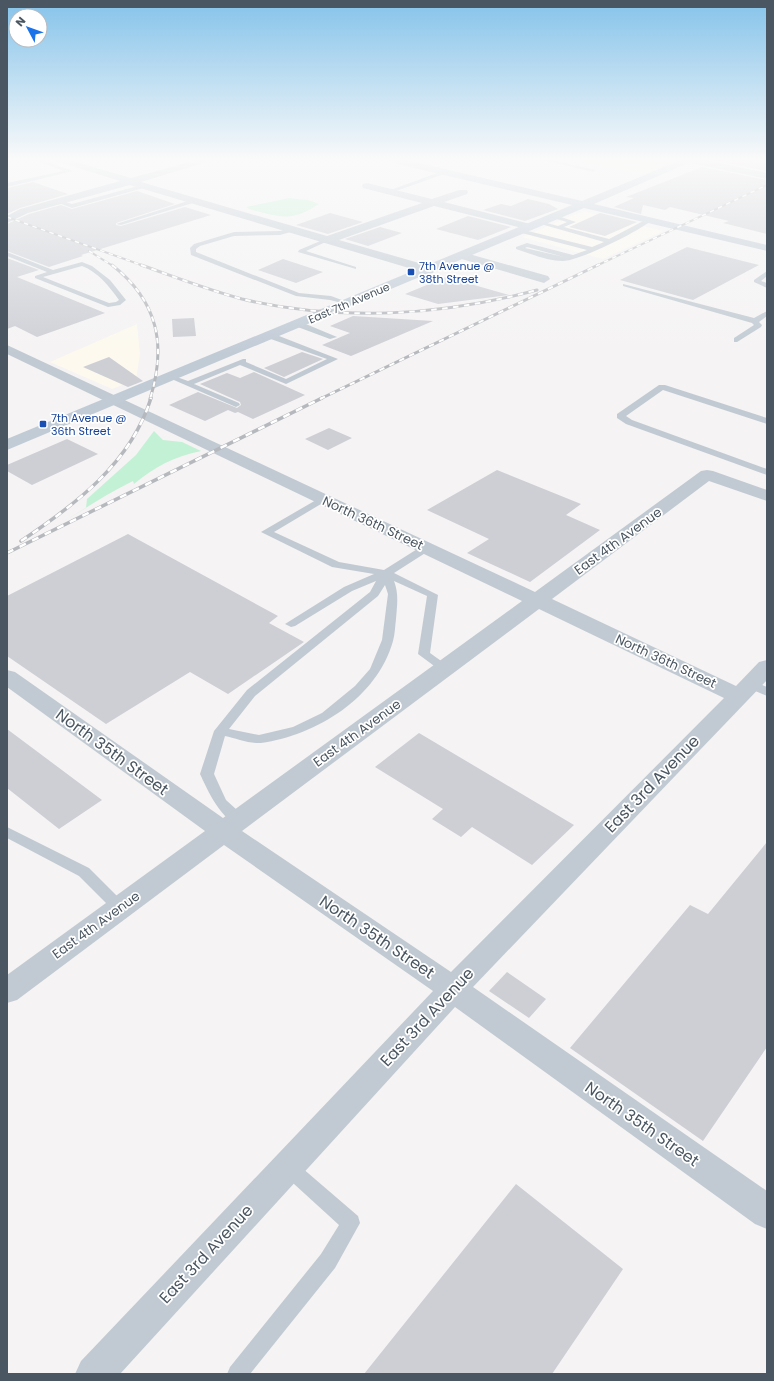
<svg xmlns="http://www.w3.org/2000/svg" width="774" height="1381" viewBox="0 0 774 1381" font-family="Poppins,sans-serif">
<rect width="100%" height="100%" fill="#f5f3f3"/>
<path fill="#fdf9ef" d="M575,160H678L641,175Z
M583,211L663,231L603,259L522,237Z
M137,324L140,354L136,380L112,389L50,362Z"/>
<path fill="#c3f1d5" d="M289,198L308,200L319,204C297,218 288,219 264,213C257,211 252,211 246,207Z
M154,431L163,440L182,442L201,451C175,456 154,467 134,484L133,481C106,494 82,511 56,526L86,508L87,499L136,455Z"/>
<path fill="#cdcfd5" d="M717,160H767V171L716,161Z
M702,167L767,180V234L723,223L729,221L670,207L665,210L643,205L641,214L614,207L634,198L626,197Z
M33,182L68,194L20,208L7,214V188Z
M137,191L175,204L116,223V225L121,226L185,207L211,215L81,255L83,256L49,267L7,251V224L29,214L61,205L72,209Z
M528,199L549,204L558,209L525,221L483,210L501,204L511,206Z
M330,213L363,222L328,234L296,225Z
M600,213L637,222L605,236L569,227Z
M468,216L511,227L478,240L436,229Z
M380,227L402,233L368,246L345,239Z
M687,247L759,265L693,300L620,280Z
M7,258L39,270L17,277L105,313L37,337L15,326L7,329Z
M283,259L323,272L296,283L258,270Z
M446,277L509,295L438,304L405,294Z
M353,316L433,321L351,356L322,345L350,333L330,326Z
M194,318L196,336L173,337L172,319Z
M302,352L323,359L284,377L264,368Z
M109,357L143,381L128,387L83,367Z
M254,372L305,395L253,419L238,412L235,413L228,410L205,421L169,405L198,392L237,408L241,405L240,402L200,384L227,373L240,378Z
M329,428L352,438L328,450L305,439Z
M67,439L98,454L32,485L7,471V465Z
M497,470L581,504L566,515L600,530L530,582L467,553L489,539L427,510Z
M128,534L278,616L269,623L304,642L228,694L190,672L106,724L7,656V596Z
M7,729L102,800L59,829L7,788Z
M419,733L574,825L532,865L472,827L461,837L432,819L443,809L375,767Z
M767,842V1047L703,1141L570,1048L690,905L708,914Z
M507,972L546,999L529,1018L489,991Z
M516,1184L623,1269L552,1374H364Z"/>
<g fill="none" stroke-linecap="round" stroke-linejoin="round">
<path fill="#c1cad2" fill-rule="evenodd" d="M35,160H43L73,171L7,187V183L64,171Z
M543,160H553L596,170L593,172Z
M445,170L447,173L393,192L388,191Z
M145,184L147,187L72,208L56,202L59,200L72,204Z
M194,199L196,202L121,225L116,224Z
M555,215L576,222L564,227L609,239L647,219L652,220C640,231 579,261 563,261C548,261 531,254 516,249V247L527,243L573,255L587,250L518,232L517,231L520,229L592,247L604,242L537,223L540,221L558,226L567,222L553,218L552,217ZM527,247L564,257L525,248Z
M292,228L294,229V231L280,235L234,236L200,246L196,249V252L299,293L331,296L350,303V305L330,300L296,296L191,255L190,248L194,244L234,232L280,231Z
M325,239L330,240L306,251L356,267V269L298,252L299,250Z
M7,252L53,270L82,262L92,266L110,280L126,300L120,305L108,307L35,278V276L47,272L7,256ZM82,266C98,272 109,286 119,300L116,302L109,303L43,277Z
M767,271V276L761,281L767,283V288L754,282V280Z
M623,284L754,318L767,311V316L759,322L762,325L761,327L737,342H734V338L754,325L752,323L623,286Z
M295,322H301L337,337L330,339L295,326Z
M268,334H274L338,359L286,384L240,365L194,384L239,403L240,405L236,407L167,377L171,375L188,381L243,359H246V362L286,379L327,359L268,338Z
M659,385H665L767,418V424L663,390L626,416L632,420L767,469V475L626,424L617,418V414Z
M323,496L328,499L326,501L274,532L339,562L384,570L422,546H430L431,548L430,550L394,573L438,595L430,653L451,668L449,671H441L418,654L427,596L394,581C399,594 397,605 396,619C395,626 395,634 393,641C377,698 317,735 261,743C250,744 235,738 225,736L214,774L226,800L248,820L246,824C225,830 207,789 200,774L214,731L247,690L370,592L376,581L352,591L295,626L291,627L285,624L344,587L374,574L332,567L261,532ZM385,585L388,594L382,640L370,669L355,686L322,713L293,727L259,735L229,729L255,696L378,596Z
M750,680L767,687V696L746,687L744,684L746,681Z
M7,827L89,868L125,904L127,908L125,912L120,914L115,912L79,876L7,838Z
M288,1158L294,1161L358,1216L360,1223L335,1268L250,1374H227L230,1367L321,1254L339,1225L282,1173L279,1167L282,1161Z"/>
<path fill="#c1cad2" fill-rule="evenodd" d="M53,160H69L131,178L197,160H213L141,182L327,236L422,203L363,188L362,186L363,184L367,183L432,199L459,190H467L468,192L467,194L444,202L534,225L536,227L530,230L434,206L339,240L433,267L435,270L433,273L429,274L130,185L28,213L7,223V216L20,209L120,181Z
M686,160H706L767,173V179L691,163Z
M462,252L548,276L550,279L544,283L458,258L456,256Z
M7,345L535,592L701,471L707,470L713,471L767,490V501L709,481L552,599L736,686L759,662L767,660V680L473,987L767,1191V1229L755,1224L455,1007L120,1374H75L81,1361L433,991L224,845L17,1000L7,1003V975L205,831L7,687V670L15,672L223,818L522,601L7,354ZM539,609L724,698L451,972L242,831Z"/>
<path fill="#c1cbd6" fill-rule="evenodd" d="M388,160H406L582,201L681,160H695L594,204L767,245V251L584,208L7,450V439L572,205L393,163Z"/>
<g stroke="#b5b8bd" stroke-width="2">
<path id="rail-far2" d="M7,217L144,266
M89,251L113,266
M596,266L767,185"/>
</g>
<g stroke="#b5b8bd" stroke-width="3">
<path id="rail-far1" d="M112,265C158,301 167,345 150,399
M141,265C175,277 208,290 242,299C339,322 441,316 537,290
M320,399L598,265"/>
</g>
<g stroke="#b5b8bd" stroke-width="3.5">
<path id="rail" d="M21,541C75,505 131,463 151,398
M7,553L322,398"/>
</g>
<use href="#rail-far2" stroke="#fff" stroke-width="1.5" stroke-dasharray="4.5" stroke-linecap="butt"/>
<use href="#rail-far1" stroke="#fff" stroke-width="2" stroke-dasharray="5.5" stroke-linecap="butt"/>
<use href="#rail" stroke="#fff" stroke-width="2.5" stroke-dasharray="7" stroke-linecap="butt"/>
</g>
<linearGradient id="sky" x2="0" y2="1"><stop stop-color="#85c3ea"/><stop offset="0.45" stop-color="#fafafa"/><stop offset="1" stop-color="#fafafa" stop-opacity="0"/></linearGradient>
<rect width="774" height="354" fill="url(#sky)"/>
<g fill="#1a4fb4" stroke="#fff" stroke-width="1.5">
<rect x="407" y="268" width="8" height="8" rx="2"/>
<rect x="39" y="420" width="8" height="8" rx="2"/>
</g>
<g text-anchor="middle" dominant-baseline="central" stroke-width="3.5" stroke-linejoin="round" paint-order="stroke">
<g font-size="11" fill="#164399" stroke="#fff" text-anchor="start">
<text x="419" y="266">7th Avenue @<tspan x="419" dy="13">38th Street</tspan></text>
<text x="51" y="418">7th Avenue @<tspan x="51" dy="13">36th Street</tspan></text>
</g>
<g font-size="11" fill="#4a5661" stroke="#fff">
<text transform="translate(349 303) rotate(-23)">East 7th Avenue</text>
</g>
<g font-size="13" fill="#4a5661" stroke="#fff">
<text transform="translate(373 523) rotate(25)">North 36th Street</text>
<text transform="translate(618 541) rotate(-36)">East 4th Avenue</text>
<text transform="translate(666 661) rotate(25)">North 36th Street</text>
<text transform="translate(357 733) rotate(-36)">East 4th Avenue</text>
<text transform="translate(96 925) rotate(-36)">East 4th Avenue</text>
</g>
<g font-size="16" fill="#4a5661" stroke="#fff">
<text transform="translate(112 752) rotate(36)">North 35th Street</text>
<text transform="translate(652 784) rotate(-46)">East 3rd Avenue</text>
<text transform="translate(377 937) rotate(34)">North 35th Street</text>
<text transform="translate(427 1017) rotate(-47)">East 3rd Avenue</text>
<text transform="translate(642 1124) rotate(35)">North 35th Street</text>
<text transform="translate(206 1254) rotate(-47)">East 3rd Avenue</text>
</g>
</g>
<rect width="774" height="1381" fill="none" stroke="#4a5661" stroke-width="16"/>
<g transform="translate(28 28) rotate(311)"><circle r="19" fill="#ffffff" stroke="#b7bbc0"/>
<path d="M0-3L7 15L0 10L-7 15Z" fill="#1a73e8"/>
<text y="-6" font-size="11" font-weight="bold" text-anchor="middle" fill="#4a5661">N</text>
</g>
</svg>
